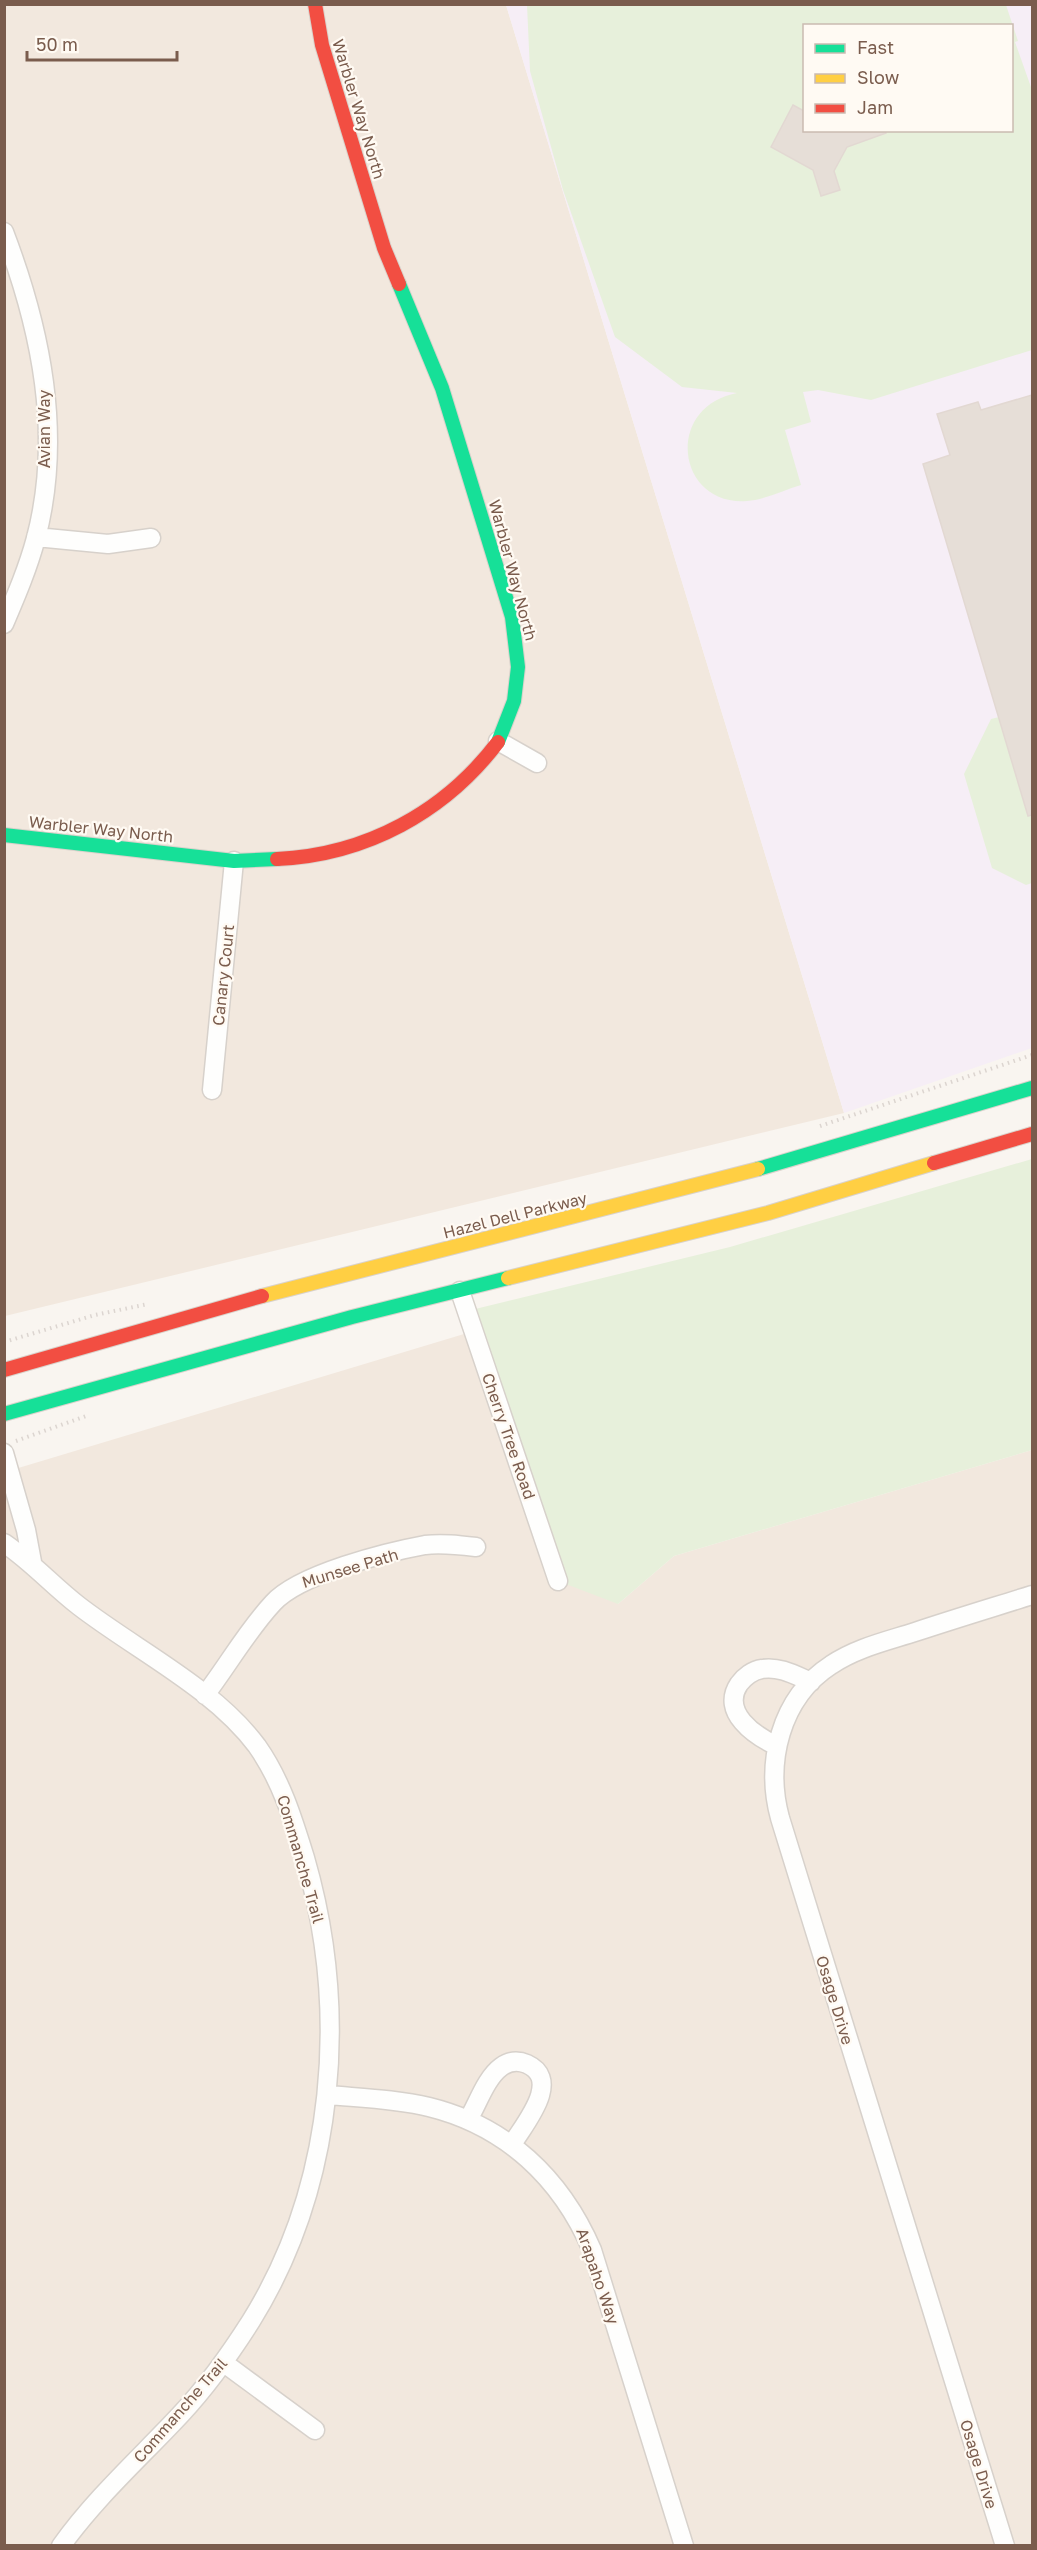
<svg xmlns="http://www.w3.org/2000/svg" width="1037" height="2550" viewBox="0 0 1037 2550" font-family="'Golos Text',sans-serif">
<rect width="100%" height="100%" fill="#f9f5f0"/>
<path fill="#f2e8de" d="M4,5H506L844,1113L5,1316Z
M474,1331L618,1604L674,1556L1032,1450V2545L5,2546V1472Z"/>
<path fill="#f6eef6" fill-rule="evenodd" d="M506,5H1032V1048L844,1113ZM804,26H1012V130H804Z"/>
<path fill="#e7f0db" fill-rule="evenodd" d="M527,5H1006L1018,41L1015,42L1032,90V350L871,400L818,390L803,392L811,422L785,430L801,485C784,490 764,500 747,501C676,506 664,407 737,393L682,387L615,337L563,190L530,71ZM804,26H1012V130H804Z
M999,717L1027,811L1032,810V883L1026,885L992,868L964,774L991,719Z
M1032,1159V1450L674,1556L618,1604L558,1581L467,1311L730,1247Z"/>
<path fill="#e6ded7" stroke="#e2d8d2" stroke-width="1.5" d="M793,105L804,111V130H885L886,133L847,147L834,171L840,190L821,196L813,170L771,147Z
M1032,395V815L1028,816L923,464L950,455L937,414L978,402L981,410Z"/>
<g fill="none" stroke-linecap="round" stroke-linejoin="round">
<g stroke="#d7d1cb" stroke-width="21">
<path id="street" d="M4,232C41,329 63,435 36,538C28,568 16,596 4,624
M36,537L108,544L151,538
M498,741L537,763
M212,1090L234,861
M460,1291L558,1581
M4,1453L26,1530L32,1562
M4,1543C32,1562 53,1586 79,1606C136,1650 214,1688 257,1746C281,1780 293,1819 305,1858C349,2010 336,2184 251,2321C230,2354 208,2385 181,2414C141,2457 96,2497 61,2546
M205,1695C228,1665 247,1631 273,1603C299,1574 387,1552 425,1545C442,1543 459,1545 476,1547
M777,1746C755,1736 720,1712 739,1684C744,1677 753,1670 762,1669C779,1666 795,1675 811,1682
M328,2095C361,2098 396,2099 429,2107C506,2126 561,2178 592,2250L684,2546
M469,2118C478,2103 486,2078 501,2067C509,2061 518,2060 527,2064C562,2080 525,2123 513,2143
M224,2363L315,2430
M1005,2546L780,1818C765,1763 780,1698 831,1665C856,1648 887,1641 915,1632C954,1619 994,1607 1032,1595"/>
</g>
<g stroke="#d9d2cb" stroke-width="16">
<path id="fast" d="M399,284L442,388L512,617L518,667L514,701L498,742
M4,835L234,861L277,859
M758,1169L1032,1088
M4,1414L352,1317L508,1278"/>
</g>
<g stroke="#d9d2cb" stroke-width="16">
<path id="slow" d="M508,1278L768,1213L934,1163
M262,1296L758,1169"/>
</g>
<g stroke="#d9d2cb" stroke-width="16">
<path id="jam" d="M315,4L322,45L384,248L399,284
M277,859C366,855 445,812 498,742
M934,1163L1032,1134
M4,1370L262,1296"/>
</g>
<path stroke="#dcd5d0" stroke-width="4" stroke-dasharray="1.5 4.5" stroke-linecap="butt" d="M820,1126L1032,1055
M4,1342L95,1315L148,1304
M16,1441L86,1416"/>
<use href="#street" stroke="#fefefd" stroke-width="18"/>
<use href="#fast" stroke="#16e098" stroke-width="14"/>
<use href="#slow" stroke="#ffcf43" stroke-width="14"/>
<use href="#jam" stroke="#f24e42" stroke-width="14"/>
</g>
<g text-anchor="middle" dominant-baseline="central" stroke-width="4.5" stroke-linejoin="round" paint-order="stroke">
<g font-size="16" fill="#7a5c4d" stroke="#fffaf3">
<text transform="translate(359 109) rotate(73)">Warbler Way North</text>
<text transform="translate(44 429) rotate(-90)">Avian Way</text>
<text transform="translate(513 570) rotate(75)">Warbler Way North</text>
<text transform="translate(101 829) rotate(6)">Warbler Way North</text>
<text transform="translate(223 975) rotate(-84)">Canary Court</text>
<text transform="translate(515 1215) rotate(-14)">Hazel Dell Parkway</text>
<text transform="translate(509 1436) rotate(71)">Cherry Tree Road</text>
<text transform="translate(350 1568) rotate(-17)">Munsee Path</text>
<text transform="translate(301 1859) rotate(74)">Commanche Trail</text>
<text transform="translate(835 2000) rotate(73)">Osage Drive</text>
<text transform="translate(598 2276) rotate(71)">Arapaho Way</text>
<text transform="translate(180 2410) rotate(-49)">Commanche Trail</text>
<text transform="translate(979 2464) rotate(73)">Osage Drive</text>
</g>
</g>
<rect width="1037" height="2550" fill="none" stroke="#7a5c4d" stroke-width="12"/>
<rect x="803" y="24" width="210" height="108" fill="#fffaf3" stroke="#cabbb1" stroke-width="1.5"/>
<rect x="815" y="44" width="30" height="9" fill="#16e098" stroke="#cabbb1" stroke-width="1.5"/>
<text x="857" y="54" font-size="18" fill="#7a5c4d">Fast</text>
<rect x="815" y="74" width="30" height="9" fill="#ffcf43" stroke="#cabbb1" stroke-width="1.5"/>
<text x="857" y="84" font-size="18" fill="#7a5c4d">Slow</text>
<rect x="815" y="104" width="30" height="9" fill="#f24e42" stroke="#cabbb1" stroke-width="1.5"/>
<text x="857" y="114" font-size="18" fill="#7a5c4d">Jam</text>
<path d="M27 51v9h150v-9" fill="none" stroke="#7a5c4d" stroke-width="3"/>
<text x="36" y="51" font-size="18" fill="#7a5c4d" stroke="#fffaf3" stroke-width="4.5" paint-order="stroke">50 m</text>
</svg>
